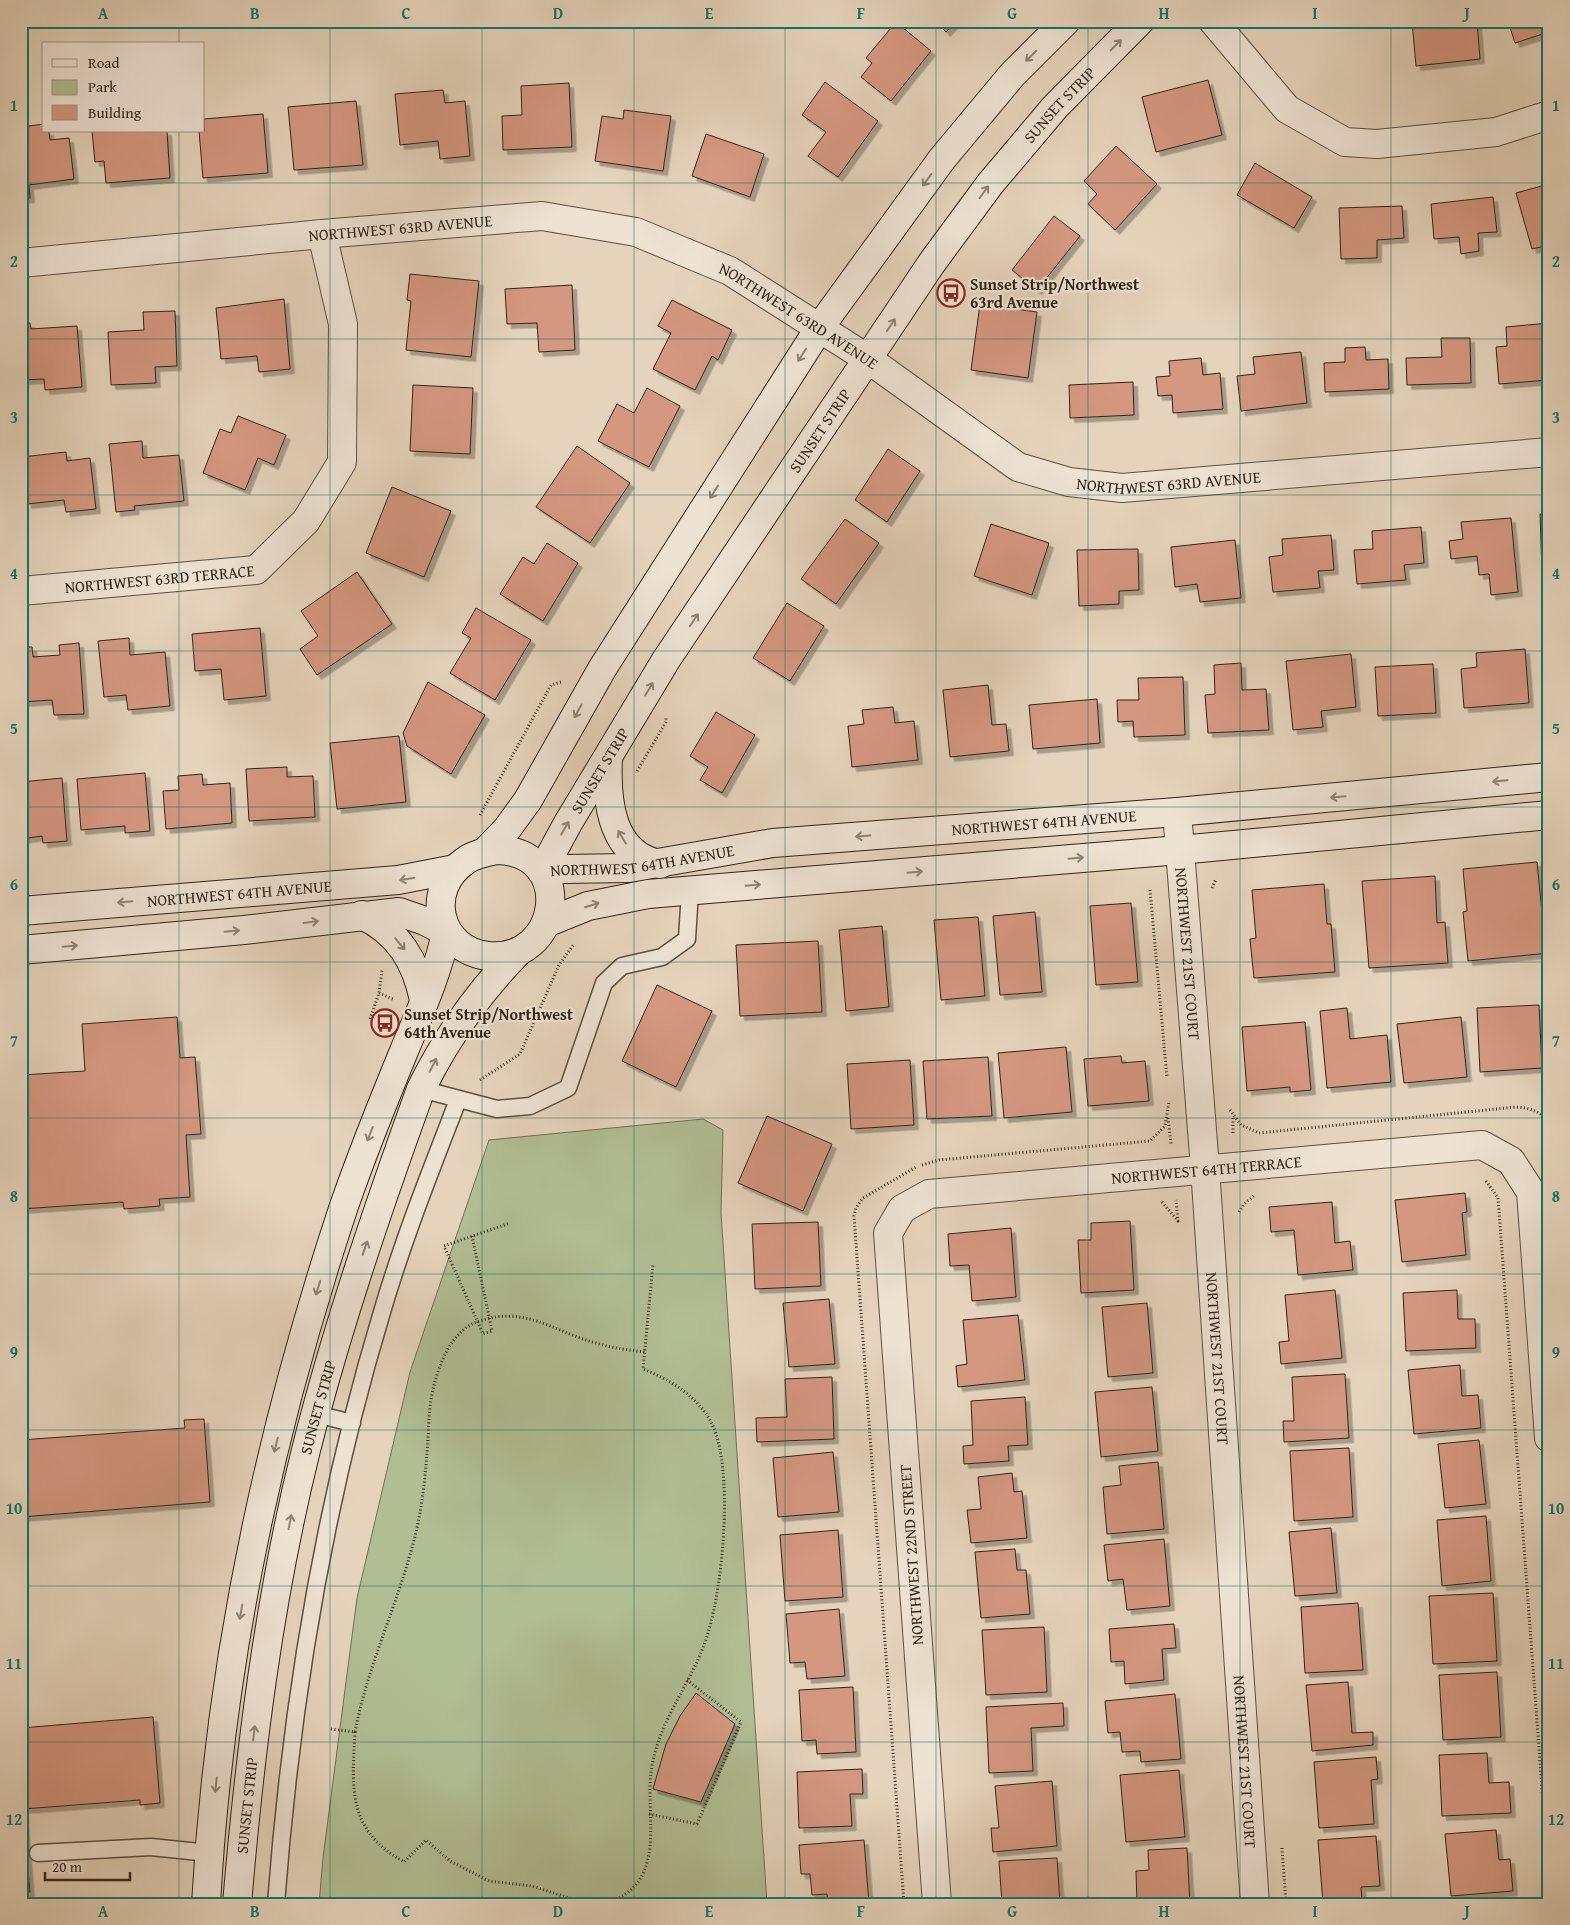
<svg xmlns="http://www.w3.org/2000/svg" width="1570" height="1925" viewBox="0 0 1570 1925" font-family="'Gentium Book Plus',serif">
<defs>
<filter id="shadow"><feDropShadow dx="4.5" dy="4.5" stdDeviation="0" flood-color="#0004"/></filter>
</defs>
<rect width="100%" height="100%" fill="#e5d3bb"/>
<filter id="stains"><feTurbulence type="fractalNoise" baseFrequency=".004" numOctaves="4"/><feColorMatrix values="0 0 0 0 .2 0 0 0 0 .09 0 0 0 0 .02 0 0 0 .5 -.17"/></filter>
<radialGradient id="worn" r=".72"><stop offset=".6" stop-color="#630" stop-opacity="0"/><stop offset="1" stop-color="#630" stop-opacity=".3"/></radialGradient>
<path fill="#b1bd93" stroke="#707055" d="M703,1119L723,1130L721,1213L767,1904H319L323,1858L357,1598L410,1372L489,1140Z"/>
<path fill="#d49780" stroke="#302417" filter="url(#shadow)" d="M936,21H956L946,32Z
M1412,21H1477L1480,59L1416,66Z
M1508,21H1549V32L1515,43Z
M896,22L931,51L891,101L861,77L872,63L866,58Z
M1208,80L1222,135L1156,152L1142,97Z
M825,82L878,121L838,177L808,156L826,132L802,115Z
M569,83L572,147L503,150L502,116L522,115L521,86Z
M443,90L445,103L465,101L470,156L440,159L438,141L400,145L395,94Z
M356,101L363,165L294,170L288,107Z
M624,110L671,116L663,171L595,161L602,116L623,119Z
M263,114L268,173L203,178L199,131H204V119Z
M44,124V131H49L50,140L69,138L74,179L29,185L30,198L21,199V127Z
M92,131H167L170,178L106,183L104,161L95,162Z
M706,134L764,154L750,197L692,176Z
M1116,146L1157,184L1115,230L1088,204L1097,194L1084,181Z
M1255,163L1312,197L1294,228L1237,195Z
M1549,184V245L1532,249L1516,193Z
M1493,197L1497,232L1478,233L1479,251L1461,254L1459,237L1434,239L1431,204Z
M1402,206L1404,238L1377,240V258L1341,259L1339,208Z
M1054,216L1080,236L1037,290L1012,270Z
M410,274L479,281L471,357L406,350L411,301L407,300Z
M572,285L575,350L539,352L537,323L507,324L505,289Z
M284,299L290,369L259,372L257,356L221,359L216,308Z
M672,300L732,330L718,360L712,356L695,390L653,369L671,333L658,326Z
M980,304L1037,312L1028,378L971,370Z
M175,311L177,366L155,367L156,383L111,385L108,332L144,330L143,312Z
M30,323L31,329L77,326L82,387L45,390L44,379L21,380V324Z
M1549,323V380L1499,384L1496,347L1507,346L1506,327Z
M1441,338H1470L1471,383L1407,385L1406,358L1442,357Z
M1365,347L1366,360L1388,359L1389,389L1325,392L1324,363L1345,362V348Z
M1301,352L1307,403L1241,411L1237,376L1255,374L1253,357Z
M1201,358L1203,375L1220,373L1223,409L1173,413L1172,395L1158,396L1156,377L1170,376L1169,361Z
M1133,382L1134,415L1070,418L1069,385Z
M413,385L473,388L470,454L410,451Z
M647,388L680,406L649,467L598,441L617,404L634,413Z
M238,416L286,435L274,465L258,458L245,490L203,473L220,429L231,433Z
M142,441L143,458L179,455L184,501L134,506L135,510L116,512L109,444Z
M577,446L630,483L590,543L536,507Z
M888,449L920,471L887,522L855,500Z
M66,452L67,461L90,458L96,509L66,512L64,500L27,504L22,457Z
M392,487L451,511L424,577L366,553Z
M1540,514H1549V571H1542Z
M1511,518L1518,592L1491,595L1489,574L1479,575L1477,556L1451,559L1449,541L1463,539L1461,522Z
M845,519L879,543L836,604L801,579Z
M991,524L1049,543L1032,595L974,576Z
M1421,527L1424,563L1404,565L1406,580L1357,584L1354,550L1373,549L1372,531Z
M1331,535L1334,570L1318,571L1320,588L1273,592L1269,557L1283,555L1282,539Z
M1235,540L1241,598L1200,602L1197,584L1175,587L1171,547Z
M547,543L578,563L543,621L500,594L523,557L534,564Z
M1138,549L1139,590L1119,591V604L1079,606L1077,550Z
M357,572L392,624L317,675L300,649L318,636L301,611Z
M787,603L824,626L790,681L753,658Z
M476,608L531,640L495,700L450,673L471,638L462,633Z
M260,628L266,696L224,700L221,669L195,671L192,634Z
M129,638L130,655L165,652L170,706L128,710L126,695L104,697L98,641Z
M79,643L84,714L54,715L52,700L21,702V647H32L33,657L60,655L59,645Z
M1525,649L1529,703L1464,708L1461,669L1477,667L1476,653Z
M1351,654L1356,707L1321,711L1323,727L1293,730L1286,661Z
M1241,663L1242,690L1266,689L1269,730L1208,733L1205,695L1215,694L1214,665Z
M1433,664L1436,713L1378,716L1375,667Z
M1183,677L1185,735L1134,737L1133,721L1118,722L1117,700H1139L1138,678Z
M428,682L485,715L451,774L407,746L403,733Z
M988,685L992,725L1006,724L1009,751L950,757L943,690Z
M1097,699L1100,743L1033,749L1029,705Z
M893,707L895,723L914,721L918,760L852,767L848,726L864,724L862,710Z
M716,712L755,735L722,793L700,780L708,767L690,756Z
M399,736L406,802L337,809L330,743Z
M287,767V777L313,776L315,817L249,821L246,769Z
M145,773L150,831L125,833V826L81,830L77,779Z
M202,774L203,785L230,783L232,823L166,829L163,791L179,790L178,776Z
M62,778L67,841L43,843L42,836L21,839V782Z
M1537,862L1542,912L1549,911V953L1468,961L1463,912L1467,911L1463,869Z
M1435,876L1437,923L1445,922L1448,963L1369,968L1362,881Z
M1324,884L1327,924H1331L1335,972L1254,978L1250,939L1256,938L1252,890Z
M1131,903L1138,982L1096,985L1090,906Z
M1035,912L1042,992L1000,995L993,916Z
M978,917L985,996L941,1000L934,920Z
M882,926L889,1007L846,1011L839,930Z
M818,941L822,1012L740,1016L736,945Z
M657,985L712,1011L676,1087L622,1061Z
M1539,1005L1542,1068L1480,1072L1477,1008Z
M1347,1008L1350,1039L1387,1035L1391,1082L1327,1088L1320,1011Z
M177,1017L180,1058L195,1057L201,1134L186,1135L190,1197L159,1199L160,1206L124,1209L123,1202L21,1209V1075L85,1071L82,1024Z
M1461,1017L1467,1077L1404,1083L1397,1024Z
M1305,1022L1311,1090L1290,1092V1087L1247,1091L1242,1027Z
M1066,1047L1072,1112L1004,1118L998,1053Z
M1121,1056L1122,1063L1145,1061L1149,1101L1088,1106L1084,1059Z
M988,1057L992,1116L927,1119L923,1061Z
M910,1060L914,1125L851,1129L847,1064Z
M767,1116L832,1144L803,1211L738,1183Z
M1465,1193L1467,1212L1462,1213L1466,1255L1402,1262L1395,1200Z
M1332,1202L1335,1243L1350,1241L1353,1270L1298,1275L1294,1230L1271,1232L1269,1207Z
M1130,1221L1134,1290L1081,1293L1078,1240H1091V1223Z
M818,1222L821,1286L755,1289L752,1224Z
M1011,1228L1016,1297L972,1301L969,1265L950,1266L948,1234Z
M1335,1290L1342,1358L1281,1364L1279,1342L1289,1341L1285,1295Z
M1457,1290L1458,1319H1475L1476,1348L1406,1351L1403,1293Z
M829,1299L835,1364L789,1367L783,1303Z
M1147,1303L1153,1373L1108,1377L1102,1307Z
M1018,1315L1025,1380L958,1387L956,1366L967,1364L963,1320Z
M1460,1365L1462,1396L1478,1395L1481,1428L1414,1434L1408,1370Z
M1345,1374L1349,1438L1284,1442L1283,1421H1294L1292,1377Z
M832,1377L834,1439L757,1442L756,1418L787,1417L785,1379Z
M1152,1387L1158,1451L1101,1457L1095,1392Z
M1025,1397L1028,1445L1008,1446L1009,1461L964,1464L963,1446L973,1445L971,1401Z
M204,1419L210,1502L21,1517V1440L185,1428L184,1420Z
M1479,1440L1486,1504L1445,1508L1438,1444Z
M1349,1448L1353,1517L1294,1521L1290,1451Z
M833,1452L839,1512L778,1517L773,1458Z
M1158,1462L1164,1529L1107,1534L1103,1487L1121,1485L1119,1466Z
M1012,1473L1014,1492L1022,1491L1027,1538L971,1543L967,1510L981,1509L978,1477Z
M1486,1516L1491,1581L1442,1586L1437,1520Z
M1331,1528L1337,1593L1295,1596L1289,1532Z
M838,1530L843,1597L785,1601L780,1535Z
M1164,1539L1170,1606L1127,1610L1123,1579L1108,1581L1104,1545Z
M1015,1549L1017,1570H1026L1030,1614L981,1618L975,1552Z
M1493,1593L1497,1661L1433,1664L1429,1596Z
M1358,1603L1363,1670L1305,1673L1301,1607Z
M839,1609L845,1676L807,1679L805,1662L790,1663L786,1614Z
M1174,1624L1176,1648L1162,1649L1164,1680L1125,1684L1124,1661L1111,1662L1109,1629Z
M1044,1627L1047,1692L986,1695L982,1630Z
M1497,1672L1501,1737L1443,1740L1439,1675Z
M1348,1682L1352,1733L1373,1732V1745L1312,1751L1306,1685Z
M853,1687L856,1752L817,1754L816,1740L802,1741L799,1690Z
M696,1693L735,1724L701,1802L653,1789L666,1744L680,1716Z
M1175,1694L1181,1759L1141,1762L1140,1751L1122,1752L1120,1732L1108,1733L1105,1701Z
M1063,1703L1064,1726L1031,1728L1033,1771L989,1773L986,1707Z
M153,1717L160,1803L140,1805V1800L23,1809L30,1892L21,1893V1728Z
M1487,1753L1489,1783L1509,1782L1511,1813L1442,1816L1439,1755Z
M1376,1757L1378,1779L1371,1780L1374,1824L1319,1828L1314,1762Z
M862,1769L863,1794H850L852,1826L799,1828L797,1772Z
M1179,1770L1185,1837L1126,1842L1120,1775Z
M1052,1781L1057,1846L993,1852L991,1828H999L995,1786Z
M1496,1830L1499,1860L1510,1859L1513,1891L1451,1896L1445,1834Z
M1376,1836L1380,1886L1361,1887L1362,1900L1323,1904L1318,1840Z
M864,1840L869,1904H828L827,1894L812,1895L810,1874H801L799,1845Z
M1187,1848L1190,1904H1137L1136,1871L1149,1870L1148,1850Z
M1057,1858L1060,1904H1002L999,1861Z"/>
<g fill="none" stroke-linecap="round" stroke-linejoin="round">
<g stroke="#5d5040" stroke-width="19">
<path id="lane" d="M421,1089L497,1109L530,1106L568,1088L604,983L622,966L662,957L687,939L690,891
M316,1414L352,1423
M38,1853L151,1847L209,1853
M276,1904C291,1703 324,1504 382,1312C403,1240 431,1170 458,1100"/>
</g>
<g stroke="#5d5040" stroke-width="30">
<g id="street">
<path d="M1213,21L1287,109L1345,142L1377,144L1496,132L1549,115"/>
<path id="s1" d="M21,263L322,234L542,216L636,232L730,271L868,359L1018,467L1069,482L1122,488L1549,452"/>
<path id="s2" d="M21,591L256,570L306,521L342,462L343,324L322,234"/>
<path id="s3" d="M1177,812L1205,1168L1255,1904"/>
<path id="s4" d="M937,1904L888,1233L902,1209L929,1194L1482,1145L1511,1161L1531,1192L1549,1438"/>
</g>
</g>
<g stroke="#302417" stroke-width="30">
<g id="secondary">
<path d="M608,758C606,799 610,855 660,864"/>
<path d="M497,850C577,852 561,963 488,956C437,950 424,889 465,861C474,854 486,852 497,850Z"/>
<path d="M485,852L507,829L528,800L602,669L820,327L942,159L1012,75L1066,21"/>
<path id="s5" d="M542,871L568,823L666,660L931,264L990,184L1055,107L1140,21"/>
<path id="s6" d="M542,871L564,869L629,868L773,843L1177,812L1549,777"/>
<path id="s7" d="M21,911L398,880L455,869"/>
<path d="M362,915C399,932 416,962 424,1000"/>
<path d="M546,923L588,906L648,894L1180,850L1549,815"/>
<path d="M21,950L244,930L399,912L425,921L446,932"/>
<path d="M206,1904C219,1667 269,1431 344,1206C362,1154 383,1102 404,1051C420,1012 438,973 446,932"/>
<path id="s8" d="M237,1904C250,1751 269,1599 306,1450C337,1327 378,1208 421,1089C446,1038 478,993 518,952"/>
</g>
</g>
<path stroke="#302417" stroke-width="3" stroke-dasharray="1 2.5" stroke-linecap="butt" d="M637,771L666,722V716
M480,815L551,685L561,682
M1212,888L1216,879
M1150,890L1167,1078
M379,993L395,1000
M370,1019L379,993L382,970
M480,1080L520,1054L559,965L574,944
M1230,1110L1241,1125L1259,1133L1516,1107C1530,1108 1540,1111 1549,1122
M1168,1118L1171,1144
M1233,1133V1117
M922,1165L939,1160L1150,1141L1165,1126L1169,1102
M1486,1181L1498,1198L1499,1211L1549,1883
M1162,1202L1178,1221L1176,1200
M1239,1212L1244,1204L1255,1195
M472,1236L492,1331L483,1334L444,1246L510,1223
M331,1729L355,1732C368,1663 400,1600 416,1532C422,1507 425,1479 427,1453C429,1431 428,1407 434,1385C440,1362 452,1331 477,1322C524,1304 554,1332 596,1343C612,1348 628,1350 645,1352
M355,1732C352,1789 347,1830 404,1862L426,1840L450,1861L489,1881L532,1886L588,1904
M649,1814L697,1824L741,1722L687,1680
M1282,1848L1286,1904
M603,1904C613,1902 618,1899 627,1893C663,1866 646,1811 651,1772C658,1719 694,1681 708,1633C723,1585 734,1469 712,1424C699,1397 669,1379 643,1369L653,1264
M904,1904L854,1216L856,1208L863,1198L916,1167"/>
<use href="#lane" stroke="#eee2d3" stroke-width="16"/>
<use href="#street" stroke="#eee2d3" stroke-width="28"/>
<use href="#secondary" stroke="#eee2d3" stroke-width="28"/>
</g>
<defs><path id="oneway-shaft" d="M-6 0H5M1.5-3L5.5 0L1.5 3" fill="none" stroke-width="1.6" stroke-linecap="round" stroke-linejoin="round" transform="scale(1.25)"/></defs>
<g stroke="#8f8375">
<use href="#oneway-shaft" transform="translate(1116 45) rotate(-45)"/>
<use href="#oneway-shaft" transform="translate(1031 56) rotate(135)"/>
<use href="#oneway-shaft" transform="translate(927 180) rotate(126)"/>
<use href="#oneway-shaft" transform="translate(984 192) rotate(-54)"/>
<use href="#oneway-shaft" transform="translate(891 325) rotate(-56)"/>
<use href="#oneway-shaft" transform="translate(802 355) rotate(123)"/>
<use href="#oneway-shaft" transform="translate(714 492) rotate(122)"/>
<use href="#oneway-shaft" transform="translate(694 620) rotate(-56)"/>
<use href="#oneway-shaft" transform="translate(649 689) rotate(-59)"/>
<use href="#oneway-shaft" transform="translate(578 711) rotate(119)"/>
<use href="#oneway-shaft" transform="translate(1500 781) rotate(175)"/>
<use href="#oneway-shaft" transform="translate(1338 797) rotate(175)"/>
<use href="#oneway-shaft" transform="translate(565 828) rotate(-60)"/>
<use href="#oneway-shaft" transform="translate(863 836) rotate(176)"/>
<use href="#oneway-shaft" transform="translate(622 837) rotate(-121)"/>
<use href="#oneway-shaft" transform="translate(1076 858) rotate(-5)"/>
<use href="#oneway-shaft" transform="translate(915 872) rotate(-5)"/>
<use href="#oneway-shaft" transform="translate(407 879) rotate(170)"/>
<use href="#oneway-shaft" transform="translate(753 885) rotate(-5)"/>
<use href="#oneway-shaft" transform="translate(125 902) rotate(175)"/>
<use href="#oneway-shaft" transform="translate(592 905) rotate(-17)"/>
<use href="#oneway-shaft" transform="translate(311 922) rotate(-8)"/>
<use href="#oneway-shaft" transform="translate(232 931) rotate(-5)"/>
<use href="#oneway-shaft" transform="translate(400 944) rotate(50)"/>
<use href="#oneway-shaft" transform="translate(70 946) rotate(-5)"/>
<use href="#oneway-shaft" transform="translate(433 1065) rotate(-63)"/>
<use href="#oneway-shaft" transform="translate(370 1134) rotate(111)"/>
<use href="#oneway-shaft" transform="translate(365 1248) rotate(-71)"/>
<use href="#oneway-shaft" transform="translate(318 1288) rotate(108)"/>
<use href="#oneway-shaft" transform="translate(276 1445) rotate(104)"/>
<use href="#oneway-shaft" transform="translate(290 1522) rotate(-79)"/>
<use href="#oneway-shaft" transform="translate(241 1612) rotate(100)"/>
<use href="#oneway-shaft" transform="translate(254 1733) rotate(-83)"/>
<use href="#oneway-shaft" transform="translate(216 1785) rotate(96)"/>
</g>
<path fill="none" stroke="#0f766e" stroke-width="1" stroke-opacity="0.55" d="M179,21V44M330,21V1904M482,21V1904M634,21V1904M785,21V1904M936,21V1904M1088,21V1904M1240,21V1904M1391,21V1904M179,131V1904M21,183H1549M21,339H1549M21,495H1549M21,651H1549M21,807H1549M21,962H1549M21,1118H1549M21,1274H1549M21,1430H1549M21,1586H1549M21,1742H1549"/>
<defs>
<g id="bus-ring" transform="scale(1.4375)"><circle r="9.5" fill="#eee2d3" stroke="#8f2418" stroke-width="1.5"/><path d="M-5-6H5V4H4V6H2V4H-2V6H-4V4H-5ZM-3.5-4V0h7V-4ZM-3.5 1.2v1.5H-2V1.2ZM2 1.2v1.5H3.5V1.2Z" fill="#8f2418"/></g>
</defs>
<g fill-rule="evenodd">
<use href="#bus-ring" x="951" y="293"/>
<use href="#bus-ring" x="385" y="1023"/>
</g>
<g text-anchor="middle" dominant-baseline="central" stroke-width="4.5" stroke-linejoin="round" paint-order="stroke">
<g font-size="16" fill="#302417" stroke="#eee2d3">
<text stroke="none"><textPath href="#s5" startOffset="926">SUNSET STRIP</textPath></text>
<text stroke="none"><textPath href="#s1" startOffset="381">NORTHWEST 63RD AVENUE</textPath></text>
<text stroke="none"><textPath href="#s1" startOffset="802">NORTHWEST 63RD AVENUE</textPath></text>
<text stroke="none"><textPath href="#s5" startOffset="521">SUNSET STRIP</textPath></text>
<text stroke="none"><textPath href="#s1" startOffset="1222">NORTHWEST 63RD AVENUE</textPath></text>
<text stroke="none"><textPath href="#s2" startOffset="139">NORTHWEST 63RD TERRACE</textPath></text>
<text stroke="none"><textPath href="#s5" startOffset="116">SUNSET STRIP</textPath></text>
<text stroke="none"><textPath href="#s6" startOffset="505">NORTHWEST 64TH AVENUE</textPath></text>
<text stroke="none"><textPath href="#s6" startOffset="101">NORTHWEST 64TH AVENUE</textPath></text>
<text stroke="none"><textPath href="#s7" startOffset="219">NORTHWEST 64TH AVENUE</textPath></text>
<text stroke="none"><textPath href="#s3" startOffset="142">NORTHWEST 21ST COURT</textPath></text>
<text stroke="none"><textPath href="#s4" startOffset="1010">NORTHWEST 64TH TERRACE</textPath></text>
<text stroke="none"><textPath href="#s3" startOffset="548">NORTHWEST 21ST COURT</textPath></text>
<text stroke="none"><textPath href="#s8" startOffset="504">SUNSET STRIP</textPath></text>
<text transform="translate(911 1555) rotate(-94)">NORTHWEST 22ND STREET</text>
<text stroke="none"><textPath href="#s3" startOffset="952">NORTHWEST 21ST COURT</textPath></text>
<text stroke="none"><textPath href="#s8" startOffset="99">SUNSET STRIP</textPath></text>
</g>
<g font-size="16" font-weight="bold" fill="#302417" stroke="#eee2d3" text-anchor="start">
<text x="970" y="284">Sunset Strip/Northwest<tspan x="970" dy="18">63rd Avenue</tspan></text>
<text x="404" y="1014">Sunset Strip/Northwest<tspan x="404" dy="18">64th Avenue</tspan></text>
</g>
</g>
<rect width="1570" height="1925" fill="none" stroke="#e5d3bb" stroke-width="55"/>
<rect x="42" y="42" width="162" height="90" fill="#eee2d3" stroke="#a29688"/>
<rect x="52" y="59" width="25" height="8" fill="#eee2d3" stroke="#a29688"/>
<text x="88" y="68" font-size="15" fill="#302417">Road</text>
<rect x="52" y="80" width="25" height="15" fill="#b1bd93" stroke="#a29688"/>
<text x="88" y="92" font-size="15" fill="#302417">Park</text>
<rect x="52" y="105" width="25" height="15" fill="#d49780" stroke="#a29688"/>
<text x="88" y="118" font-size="15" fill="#302417">Building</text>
<path d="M45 1872v8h85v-8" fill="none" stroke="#302417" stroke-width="2.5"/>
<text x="52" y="1872" font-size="15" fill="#302417" stroke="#eee2d3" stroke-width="4" paint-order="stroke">20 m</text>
<rect x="28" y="28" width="1514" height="1870" fill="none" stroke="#0f766e" stroke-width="2"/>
<g font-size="16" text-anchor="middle" font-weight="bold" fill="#0f766e">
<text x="103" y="19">A</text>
<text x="255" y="19">B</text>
<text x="406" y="19">C</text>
<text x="558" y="19">D</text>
<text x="709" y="19">E</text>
<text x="861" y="19">F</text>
<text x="1012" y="19">G</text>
<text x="1164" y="19">H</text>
<text x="1315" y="19">I</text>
<text x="1467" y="19">J</text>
<text x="14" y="111">1</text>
<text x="1556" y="111">1</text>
<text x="14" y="267">2</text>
<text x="1556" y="267">2</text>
<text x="14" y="423">3</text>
<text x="1556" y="423">3</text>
<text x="14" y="579">4</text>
<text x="1556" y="579">4</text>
<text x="14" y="734">5</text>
<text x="1556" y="734">5</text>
<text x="14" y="890">6</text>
<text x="1556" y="890">6</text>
<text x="14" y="1046">7</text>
<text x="1556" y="1046">7</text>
<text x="14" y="1202">8</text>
<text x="1556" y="1202">8</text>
<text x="14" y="1358">9</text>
<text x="1556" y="1358">9</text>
<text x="14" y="1514">10</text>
<text x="1556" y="1514">10</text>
<text x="14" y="1669">11</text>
<text x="1556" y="1669">11</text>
<text x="14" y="1825">12</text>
<text x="1556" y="1825">12</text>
<text x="103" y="1917">A</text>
<text x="255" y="1917">B</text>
<text x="406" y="1917">C</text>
<text x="558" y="1917">D</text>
<text x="709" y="1917">E</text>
<text x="861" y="1917">F</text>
<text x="1012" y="1917">G</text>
<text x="1164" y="1917">H</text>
<text x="1315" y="1917">I</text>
<text x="1467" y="1917">J</text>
</g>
<rect width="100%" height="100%" filter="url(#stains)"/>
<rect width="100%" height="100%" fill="url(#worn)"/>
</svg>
